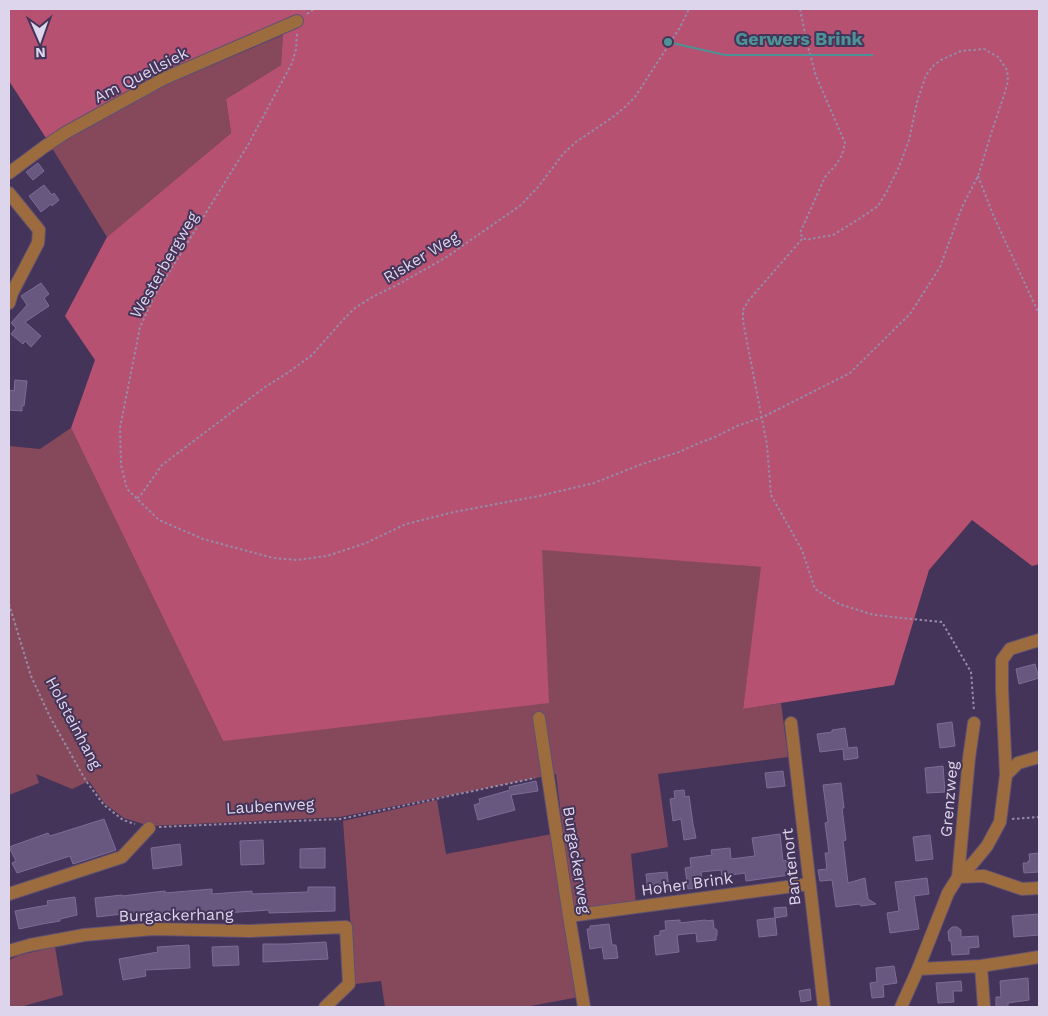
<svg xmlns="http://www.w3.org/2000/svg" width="1048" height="1016" viewBox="0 0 1048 1016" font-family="'Work Sans',sans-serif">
<rect width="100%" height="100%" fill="#443459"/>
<path fill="#86495b" d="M283,35L281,65L226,99L231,133L107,237L52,148L165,85Z
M71,428L223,741L542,549L762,567L743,709L781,703L788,757L658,774L668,847L631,854L636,904L573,913L556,774L340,817L150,826L124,818L105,804L89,781L72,789L36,774L39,783L9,795V446L40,449Z
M437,800L446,854L552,834L579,997L525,1007H385L381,981L355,984L343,821Z
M55,947L63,995L20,1007H9V960L20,955Z"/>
<path fill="#b65171" d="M9,9H1039V564L1032,566L972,520L929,570L894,685L743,709L761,567L542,550L549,703L223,741L71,428L95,360L65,316L107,237L231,133L226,99L281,65L283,34L278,24L64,127L46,138L9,81Z"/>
<path fill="#685880" stroke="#7d6d96" d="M38,163L44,171L33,180L26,172Z
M44,185L52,195L54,193L59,200L52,206L51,204L41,212L29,196Z
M41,283L49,294L44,298L49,306L25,322L41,336L31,347L25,341L23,344L11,334L16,328L11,323L27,305L21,296Z
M15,380L27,381L24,406L22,405V411L9,410V390L14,391Z
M1035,664L1039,678L1019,684L1016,669Z
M952,722L955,746L940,748L937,724Z
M845,728L848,748L857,747L858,758L844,760L843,749L820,752L817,734L832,732V730Z
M943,766L945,792L927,793L925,768Z
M783,771L785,786L767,788L765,773Z
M536,781L538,791L511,795L515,810L478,820L474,805L480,803L479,799L510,790L509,787Z
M841,783L844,808H842L846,840L843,841L848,883L865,878L868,899L876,904L861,906L859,904L836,907L832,880L820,881L818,870L827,869L825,853H829L825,823L828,822L823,785Z
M684,790L685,797L689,796L693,824L696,838L684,840L681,819L673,821L670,799L675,798L674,791Z
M104,819L116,850L73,864L70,856L17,873L12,863L16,861L9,847L48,833L50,836Z
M780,834L783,861L795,859L797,874L746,881L745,873L722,876L721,870L701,872L703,887L688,889L685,868L691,867L690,858L712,855L711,850L730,848L731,859L755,856L752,838Z
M930,835L933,859L916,861L913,837Z
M263,840L264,864L241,865L240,841Z
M180,844L182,865L153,869L151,848Z
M325,848V868H300V849Z
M1039,853V872L1024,873L1023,863H1028V861H1030L1029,854Z
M667,872L669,889L648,892L646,874Z
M927,878L929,894L914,896L919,929L890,933L887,913L899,911L895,882Z
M308,887H335V911L269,913V910L181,916V911L140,916L139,912L97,917L95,898L122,895V896L165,891V893L212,889V894L252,891V894L308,892Z
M75,897L77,915L60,919V921L42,924L19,929L15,911L48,905L47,901Z
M786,907L787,916L775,918L774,908Z
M1039,914V935L1014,937L1012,916Z
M775,918L777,935L759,937L757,920Z
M680,920V923L705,920L707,921L713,920L714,928L717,930V935L716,937V940L697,942L696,933L677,935L679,952L656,955L654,936L660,935V931L666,930L665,921Z
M609,924L612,945H616L618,958L604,959L602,947L590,949L587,929H590V926Z
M952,927H957L961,930V937L978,936L979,947L969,948V954L952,955L951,941H949L948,931Z
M326,942L328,959L263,962V944H287Z
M189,945L190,968L145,970L146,976L123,980L119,959L158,952L157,947Z
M238,946L239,965L213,966L212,947Z
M894,966L897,983L883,985L884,997L872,998L870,983L877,982L876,968Z
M1028,978L1029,1000L1008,1003V1007H996V997H1001L1000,981Z
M961,981L962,991H953L954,1002L938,1003L936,983Z
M810,989L811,1000L801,1002L799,991Z"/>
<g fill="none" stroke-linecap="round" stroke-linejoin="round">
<g stroke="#605173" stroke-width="14">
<path id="minor" d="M9,173L44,147L65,133L163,79L297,21
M9,193L39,230L38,243L12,293L9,303
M539,718L569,916L584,1007
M791,723L824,1007
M974,723L969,758L958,877L984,876L1022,889L1039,888
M1006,775L1018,763L1039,757
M9,894L122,857L149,828
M569,916L809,884
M9,951L30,945L84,935L153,929L250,931L346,927L349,984L325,1007
M981,966L984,1007
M918,969L981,966L1039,957
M901,1007L918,969L948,893L958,877L973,863L987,846L1000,822L1006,775L1002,689V660L1010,649L1039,640"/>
</g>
<path stroke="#968ba8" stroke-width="2" stroke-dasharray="2.5 2.5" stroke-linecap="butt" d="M307,14L314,9
M297,34L296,49L292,63L248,145L155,295L140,327L120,428L121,465L127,489L159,520L203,539L273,558L297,560L327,556L366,543L406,524L454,512L539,496L594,483L642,464L679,452L699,443L715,437L737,426L763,417L850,373L910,314L940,267L962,207L978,176L992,131L1005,92L1008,81L1007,70L998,57L984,49L961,51L941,60L934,65L926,75L917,102L909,140L899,167L887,191L878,206L859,219L833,235L810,239L807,240L803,238L800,233L825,177L835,166L842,155L845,143L816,76L807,43L800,9
M978,176L994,217L1039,314
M802,239L749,300L743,310V321L767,445L771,495L802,550L815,589L839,604L874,615L942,622L971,672L974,711
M137,498L140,496L162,465L265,387L289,372L312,355L342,321L355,308L374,296L397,285L445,258L521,205L539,186L563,154L576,142L613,117L625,107L635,97L679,29L689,9
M9,604L31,676L50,717L86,781L104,805L123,820L135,824
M1012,819L1039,817
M159,827L340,819L535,778"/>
<use href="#minor" stroke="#9d6c3e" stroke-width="12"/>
</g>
<g text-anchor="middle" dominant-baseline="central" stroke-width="4" stroke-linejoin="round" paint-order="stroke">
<g font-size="16" fill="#ddd5eb" stroke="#443459">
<text transform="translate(141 75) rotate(-27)">Am Quellsiek</text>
<text transform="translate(421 257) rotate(-31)">Risker Weg</text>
<text transform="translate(164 265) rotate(-60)">Westerbergweg</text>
<text transform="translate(74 723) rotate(62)">Holsteinhang</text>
<text transform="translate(949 799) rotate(-85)">Grenzweg</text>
<text transform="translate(270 806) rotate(-3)">Laubenweg</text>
<text transform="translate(577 860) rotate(81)">Burgackerweg</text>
<text transform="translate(791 867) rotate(-96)">Bantenort</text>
<text transform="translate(687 884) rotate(-8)">Hoher Brink</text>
<text transform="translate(176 915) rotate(-1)">Burgackerhang</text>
</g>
</g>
<path fill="none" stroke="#4d9294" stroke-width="2" d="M668 42L725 55H873"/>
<circle fill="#4d9294" stroke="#443459" stroke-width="2" cx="668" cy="42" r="5"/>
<g font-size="18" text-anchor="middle" font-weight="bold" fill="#4d9294" stroke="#443459" stroke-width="4" stroke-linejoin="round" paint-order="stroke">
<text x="799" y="45">Gerwers Brink</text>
</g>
<rect width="1048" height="1016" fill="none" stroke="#ddd5eb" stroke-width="20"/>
<g transform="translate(40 40) rotate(178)" stroke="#443459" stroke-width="4" paint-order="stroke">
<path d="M0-4L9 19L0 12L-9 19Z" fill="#ddd5eb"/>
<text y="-8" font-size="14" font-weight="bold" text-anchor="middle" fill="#ddd5eb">N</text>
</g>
</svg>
